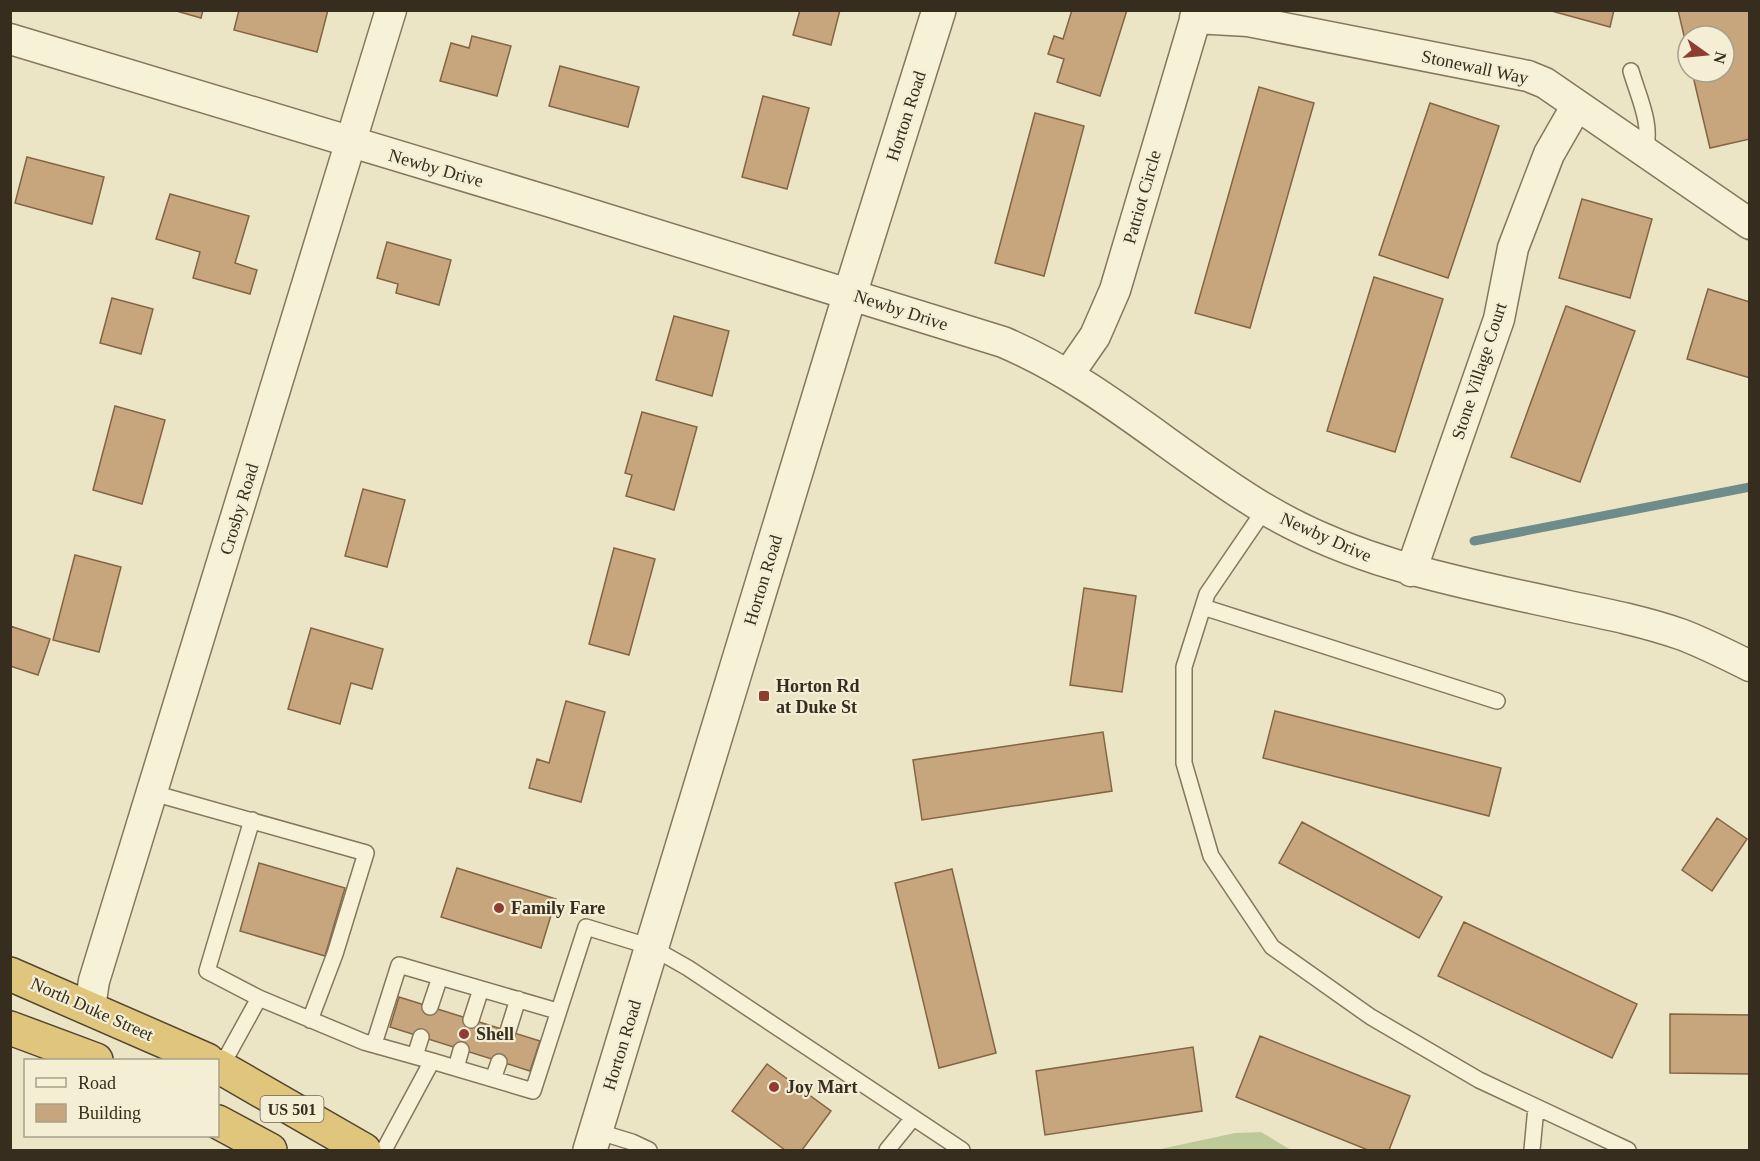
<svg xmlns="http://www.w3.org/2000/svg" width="1760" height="1161" viewBox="0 0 1760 1161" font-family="'Times New Roman',serif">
<rect width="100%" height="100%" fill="#ebe5c5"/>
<path fill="#bdc999" d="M1261,1132L1291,1150H1156L1235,1133Z"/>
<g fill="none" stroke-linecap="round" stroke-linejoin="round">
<path stroke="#6e8c89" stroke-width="9" d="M1474,541L1750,487"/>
</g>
<path fill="#c7a57d" stroke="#836543" stroke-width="1.5" d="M173,10H203L201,18Z
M239,10H328L317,52L234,30Z
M800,10H840L831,45L793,35Z
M1072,10H1127L1100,96L1057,82L1064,59L1048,54L1054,36L1063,39Z
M1548,10H1614L1610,27Z
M1678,10H1750V139L1710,148L1692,72H1724V36H1688V53Z
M472,36L511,46L497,96L440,81L451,43L469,48Z
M560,66L639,87L628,127L549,106Z
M1259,87L1314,103L1250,328L1195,313Z
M763,96L809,108L787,189L742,177Z
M1430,103L1499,126L1448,278L1379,255Z
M1035,113L1084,126L1044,276L995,263Z
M27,157L104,177L92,224L15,203Z
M170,194L249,216L235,263L257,270L250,294L193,278L200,252L156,239Z
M1582,199L1652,219L1630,298L1559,278Z
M387,242L451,260L439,305L396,293L398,284L377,278Z
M1374,277L1443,299L1395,452L1327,431Z
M1708,289L1750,302V378L1687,359Z
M112,298L153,309L141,354L100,343Z
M1566,306L1635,331L1580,482L1511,457Z
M674,316L729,331L712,396L656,380Z
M115,406L165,420L142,504L93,490Z
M642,412L697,427L674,510L626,496L632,475L625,473Z
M363,489L405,500L387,567L345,556Z
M614,548L655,559L629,655L589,644Z
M75,555L121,567L99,652L53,640Z
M1084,588L1136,596L1122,692L1070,685Z
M10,626L50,639L38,675L10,666Z
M311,628L383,649L372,689L351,683L340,724L288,709Z
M566,701L605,712L581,802L529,788L537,759L549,763Z
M1275,711L1501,768L1489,816L1263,758Z
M1103,732L1112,791L922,820L913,760Z
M1717,818L1747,839L1712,891L1682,870Z
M1302,822L1442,897L1419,938L1279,863Z
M259,863L345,888L325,956L240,931Z
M457,868L556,899L541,948L441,917Z
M952,869L996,1053L939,1068L895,883Z
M1464,922L1637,1004L1612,1058L1438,976Z
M399,997L540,1041L530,1071L390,1027Z
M1670,1014L1750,1015V1074L1670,1073Z
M1260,1036L1410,1096L1389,1150H1368L1236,1097Z
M1193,1047L1202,1111L1045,1135L1036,1071Z
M767,1064L831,1111L802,1150H785L732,1111Z"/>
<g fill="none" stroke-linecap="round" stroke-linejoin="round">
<g stroke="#85775c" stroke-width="18">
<path id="service" d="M1631,71C1638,96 1654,127 1644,152
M1265,509L1207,594L1184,667V763L1211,856L1272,947L1371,1017L1479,1080L1628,1150
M1203,607L1497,701
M153,793L366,853L335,954L310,1020
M252,820L207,971L259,998L364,1042L432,1061
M430,1007L440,977
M471,1020L481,989
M508,1031L518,999
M374,1044L399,965L557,1011
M415,1056L421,1037
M221,1067L259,998
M456,1068L461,1050
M493,1079L499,1062
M596,1131L632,1142L649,1150
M384,1150L432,1061L533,1091L586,927L651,947L688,968L962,1150
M887,1150L913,1118
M1532,1150L1536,1107"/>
</g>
<g stroke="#85775c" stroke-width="33">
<path id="minor" d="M1195,18L1248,21L1528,76L1545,83L1750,224
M10,39L551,202L1003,342C1100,383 1176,456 1265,509C1359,565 1464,583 1568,606C1607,614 1646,622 1683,635C1706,644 1728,655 1750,666
M1068,375L1095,336L1115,290L1198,10
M1411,571L1499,319L1513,248L1549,154L1576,107
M90,1007L94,981L391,10"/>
</g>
<g stroke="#85775c" stroke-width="36">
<path id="tertiary" d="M590,1150L850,294L939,10"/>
</g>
<g stroke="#534530" stroke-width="36">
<path id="trunk" d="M10,974L207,1060
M10,1028L96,1060
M218,1066L364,1150
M218,1122L270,1150"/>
</g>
<use href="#service" stroke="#f7f1d7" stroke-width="15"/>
<use href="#minor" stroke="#f7f1d7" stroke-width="30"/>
<use href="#tertiary" stroke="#f7f1d7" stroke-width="33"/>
<use href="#trunk" stroke="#e0c67d" stroke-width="33"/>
</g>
<g fill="#903c30" stroke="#f3eed4" stroke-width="2">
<rect x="758" y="690" width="12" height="12" rx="3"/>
<circle cx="499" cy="908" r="6"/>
<circle cx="464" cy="1034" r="6"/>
<circle cx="774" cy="1087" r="6"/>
</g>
<g text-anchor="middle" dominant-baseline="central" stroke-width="4.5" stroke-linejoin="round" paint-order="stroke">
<rect fill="#f3eed4" stroke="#6f6755" stroke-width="1.5" x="260.5" y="1096" width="63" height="26" rx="4.5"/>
<g font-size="16" font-weight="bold" fill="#362d1f">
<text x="292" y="1109">US 501</text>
</g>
<g font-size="18" fill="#362d1f" stroke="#f3eed4">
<text transform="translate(1475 67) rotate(12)">Stonewall Way</text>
<text transform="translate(906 116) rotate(-72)">Horton Road</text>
<text transform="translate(436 168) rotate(16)">Newby Drive</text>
<text transform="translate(1142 197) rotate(-74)">Patriot Circle</text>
<text transform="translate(901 310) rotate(18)">Newby Drive</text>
<text transform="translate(1479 371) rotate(-72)">Stone Village Court</text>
<text transform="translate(239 509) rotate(-73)">Crosby Road</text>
<text transform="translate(1326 537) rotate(24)">Newby Drive</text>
<text transform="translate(763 580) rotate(-73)">Horton Road</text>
<text transform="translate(92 1009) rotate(24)">North Duke Street</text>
<text transform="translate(622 1045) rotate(-73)">Horton Road</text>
</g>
<g font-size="18" font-weight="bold" fill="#362d1f" stroke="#f3eed4" text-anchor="start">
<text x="776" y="686">Horton Rd<tspan x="776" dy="21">at Duke St</tspan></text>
<text x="511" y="908">Family Fare</text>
<text x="476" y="1034">Shell</text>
<text x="786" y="1087">Joy Mart</text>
</g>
</g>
<rect width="1760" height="1161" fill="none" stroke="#362d1f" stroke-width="24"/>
<rect x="24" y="1059" width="195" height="78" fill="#f3eed4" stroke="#a7a18c" stroke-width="1.5"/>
<rect x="36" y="1078" width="30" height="9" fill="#f7f1d7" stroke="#a7a18c" stroke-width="1.5"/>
<text x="78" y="1089" font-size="18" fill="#362d1f">Road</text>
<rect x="36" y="1104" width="30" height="18" fill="#c7a57d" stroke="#a7a18c" stroke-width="1.5"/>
<text x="78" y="1119" font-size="18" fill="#362d1f">Building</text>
<g transform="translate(1706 54) rotate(105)"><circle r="28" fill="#f3eed4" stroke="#a7a18c" stroke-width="1.5"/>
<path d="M0-4.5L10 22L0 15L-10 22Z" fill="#903c30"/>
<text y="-9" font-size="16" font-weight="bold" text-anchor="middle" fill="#362d1f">N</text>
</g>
</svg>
